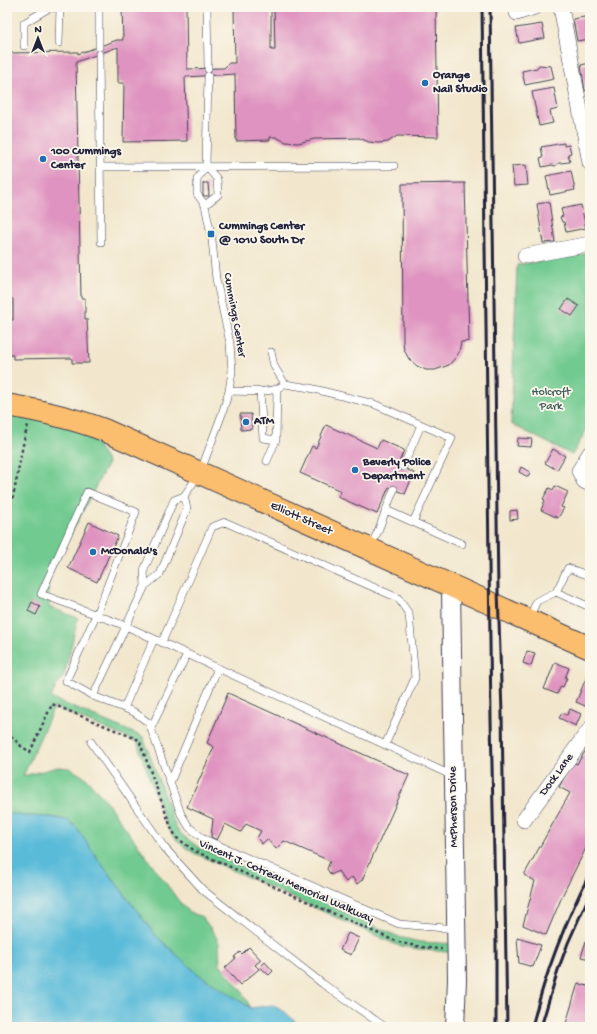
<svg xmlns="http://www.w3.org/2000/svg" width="597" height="1034" viewBox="0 0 597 1034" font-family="'Gochi Hand',sans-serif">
<rect width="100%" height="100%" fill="#fbf7ec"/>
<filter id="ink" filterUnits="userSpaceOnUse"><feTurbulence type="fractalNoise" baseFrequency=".025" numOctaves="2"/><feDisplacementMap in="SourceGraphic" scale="8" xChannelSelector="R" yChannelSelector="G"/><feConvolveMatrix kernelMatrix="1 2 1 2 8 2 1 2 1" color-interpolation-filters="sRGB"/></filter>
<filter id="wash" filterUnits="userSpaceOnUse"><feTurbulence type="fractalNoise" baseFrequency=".012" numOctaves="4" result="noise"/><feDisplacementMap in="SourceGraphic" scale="16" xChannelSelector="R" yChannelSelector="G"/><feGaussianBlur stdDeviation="0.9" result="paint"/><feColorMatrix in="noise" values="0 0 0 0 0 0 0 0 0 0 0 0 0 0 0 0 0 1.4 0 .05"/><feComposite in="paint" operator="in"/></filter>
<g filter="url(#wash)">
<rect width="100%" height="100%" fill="#f2e7cd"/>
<path fill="#71ca90" stroke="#4a7666" d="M590,253V424L572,455L511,424L517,265Z
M7,405L84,423L108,463L48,578L49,607L78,618L64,676L56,686L51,698L143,737L176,828L181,834L198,847L399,937L420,942L456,944V953L418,949L397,945L194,853C179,844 172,837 165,822L137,742L54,707L23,776L58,767L69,768L86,778L105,800L181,904L189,912L202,917L214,933L219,943L220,964L241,990L251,1008L198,974L156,936L100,862L76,827L67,820L50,817L24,816L7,813Z"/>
<path fill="#5abbd9" stroke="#3e6e8a" d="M7,813L24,816L50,817L67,820L76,827L100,862L156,936L198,974L251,1008L272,1005L285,1012L295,1021L299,1027H7Z"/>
<g id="blocks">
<path fill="#df93c0" d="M122,7H186L187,69L224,68L229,63H235L234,7H271V50H275L274,7H436L438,137L397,136L388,142L378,143L369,142L359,138L314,139L298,143L286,142L276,137H270V140L236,141L235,74L185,77L187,141L123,142L124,83H118V47L76,62L81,298H85V319H87L89,363H72V358L13,359V355H7V320H13V299H9L7,53L78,52V54L117,40H123Z
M590,16V39L577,41L573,19Z
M542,24L545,38L519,43L516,28Z
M590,63V90L585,91L581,65Z
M539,65L551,66L554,79L525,85L522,71L537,68Z
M554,88L558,109L550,111L553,123L539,126L532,92Z
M564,143V146L569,145L571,153L568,154L570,162L559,163L555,166L552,165L542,167L540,158L543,157L541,147Z
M526,165L528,185L514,186L512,166Z
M571,171L575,190L550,195L546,176Z
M203,183H208L209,196H203Z
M465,183L469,341L461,342L459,352L456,357L449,365L435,370H426L417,366L409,359L404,350L403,342L402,184Z
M549,202L555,242L543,243L537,204Z
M581,205L586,228L566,232L564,222H562L560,217L563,216L561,209Z
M568,299L579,306L572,316L561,309Z
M240,414H251L252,429L241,430Z
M326,425L377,448L381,440L404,450L398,465L414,473L405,494L389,487L377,514L338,497L341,491L300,473L312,446L316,448Z
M518,438L532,439L531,447L517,446Z
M553,449L565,456L557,470L545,463Z
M521,467L530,472L528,477L519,472Z
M555,486L568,492L561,507L564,508L558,518L541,510L545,500L543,499L549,488L553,490Z
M517,510L518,519L510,520V511Z
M89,522L118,536L97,582L68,568Z
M32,602L40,607L36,615L28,611Z
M527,651L535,653L531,666L523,663Z
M555,662L569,668L565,678H567L563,687L561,686L557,694L544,689Z
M587,676L590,677V708L576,702Z
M228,693L409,775L362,880L357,884L352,877L346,882L338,871L331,875L327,869L330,861L284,841L276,849L267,839L262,844L257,838L261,831L246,824L241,832L225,824L217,840L211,837L213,819L187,807L214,747L207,743Z
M570,709L581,714L576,726L559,718L562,713L567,715Z
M590,744V840L563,894L546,935L523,925L535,881L524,875L570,793L559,787L573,762L577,764Z
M348,933L359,938L351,955L340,950Z
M517,938L541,945L533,967L519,963Z
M586,941L590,942V959L581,957Z
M249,947L261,960L255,965L259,969L240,985L225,968L236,958L234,957L240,952L242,954Z
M265,962L273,971L269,975L260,967Z
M578,983L590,987V1027H565Z"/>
</g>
</g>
<g filter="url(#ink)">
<use href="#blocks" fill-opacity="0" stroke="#414051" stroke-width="1"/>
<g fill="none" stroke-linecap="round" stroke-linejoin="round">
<g stroke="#414051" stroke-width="8">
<path id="service" d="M99,7V47
M207,7L208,69
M59,43L60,8
M24,46V23L49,8L73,7
M99,54L101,242
M101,167L394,166
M205,205L218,195L217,179L206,166
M271,352L274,366L285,384L310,388L374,404L452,438L413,522
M229,391C242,391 270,394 280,387
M260,391L263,438L276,440L277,389
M267,461L276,440
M403,467L421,425
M184,496L187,509L160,574L145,586L144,570L174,500L184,496L200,473L222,414L229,391L232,371L230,343L216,279L212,240L205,205L197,194V179L206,166L208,76
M386,510L462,544
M370,548L378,531L394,489
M590,576L568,568L556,592L590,607
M145,586L93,696L134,712L149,723L181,814L189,827L204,839L399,924L456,929
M529,618L537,601L556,592
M162,642L212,527L225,522L398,598L409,614L415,678L385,745
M93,696L66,681L96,615L136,512L87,492L41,594L126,626L453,776
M124,708L154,639
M151,728L187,654
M91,742L164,847L203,890L323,984L385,1027
M170,783L218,668"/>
</g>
<g stroke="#414051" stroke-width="16">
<path id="minor" d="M561,7L590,163
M517,13L535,7
M525,256L590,244
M590,453L579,471L584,481L590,484
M524,820L590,729"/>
</g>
<g stroke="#414051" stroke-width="20">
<path id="tertiary" d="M451,587L457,980L455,1027"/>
</g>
<g stroke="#414051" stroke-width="24">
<path id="primary" d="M7,405C41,411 73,418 104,430L590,648"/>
</g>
<path stroke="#414051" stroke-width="2.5" stroke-dasharray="3 3" stroke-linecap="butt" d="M7,516C18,486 19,455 28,425
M7,732L21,746L30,752L52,704L139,740L172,830L177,838L195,851L388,938C406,945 423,948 442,949"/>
<use href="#service" stroke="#fff" stroke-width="7"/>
<use href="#minor" stroke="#fff" stroke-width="15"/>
<use href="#tertiary" stroke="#fff" stroke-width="18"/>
<use href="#primary" stroke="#fbbd6e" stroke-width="22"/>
<path stroke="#22223b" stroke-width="3" d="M482,7L491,720L496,944V1027
M490,7L498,590L502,714L507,1027
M532,1027C545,974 565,922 590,873
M541,1027L558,970L568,943L590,894"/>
</g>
</g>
<g fill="#1f6fb2" stroke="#fbf7ec" stroke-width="1.5">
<circle cx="425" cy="83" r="4"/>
<circle cx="43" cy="159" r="4"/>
<rect x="207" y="230" width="8" height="8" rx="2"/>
<circle cx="246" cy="422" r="4"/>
<circle cx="355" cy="470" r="4"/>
<circle cx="93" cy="552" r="4"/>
</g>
<g text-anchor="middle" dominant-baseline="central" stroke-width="3.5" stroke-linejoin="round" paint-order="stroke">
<g font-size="12" font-weight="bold" fill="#22223b" stroke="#fbf7ec" text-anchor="start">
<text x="433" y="76">Orange<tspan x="433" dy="14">Nail Studio</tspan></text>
<text x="51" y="152">100 Cummings<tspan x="51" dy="14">Center</tspan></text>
<text x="219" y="227">Cummings Center<tspan x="219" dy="14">@ 101U South Dr</tspan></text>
<text x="254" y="422">ATM</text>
<text x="363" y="463">Beverly Police<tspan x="363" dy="14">Department</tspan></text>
<text x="101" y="552">McDonald's</text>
</g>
<g font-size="12" fill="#22223b" stroke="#fbf7ec">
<text transform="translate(234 315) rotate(80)">Cummings Center</text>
<text transform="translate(301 519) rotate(24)">Elliott Street</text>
<text transform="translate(557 775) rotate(-54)">Dock Lane</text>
<text transform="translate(454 807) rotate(-91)">McPherson Drive</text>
<text transform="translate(286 882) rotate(24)">Vincent J. Cotreau Memorial Walkway</text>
</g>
<g font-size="12" fill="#3e5d59" stroke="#fbf7ec">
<text x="551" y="393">Holcroft<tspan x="551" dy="14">Park</tspan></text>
</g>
</g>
<rect width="597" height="1034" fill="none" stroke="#fbf7ec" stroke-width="24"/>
<g transform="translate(38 38)" stroke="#fbf7ec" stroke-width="3" paint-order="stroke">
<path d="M0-3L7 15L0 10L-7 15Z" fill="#22223b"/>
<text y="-6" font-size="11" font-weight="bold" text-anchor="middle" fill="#22223b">N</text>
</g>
</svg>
